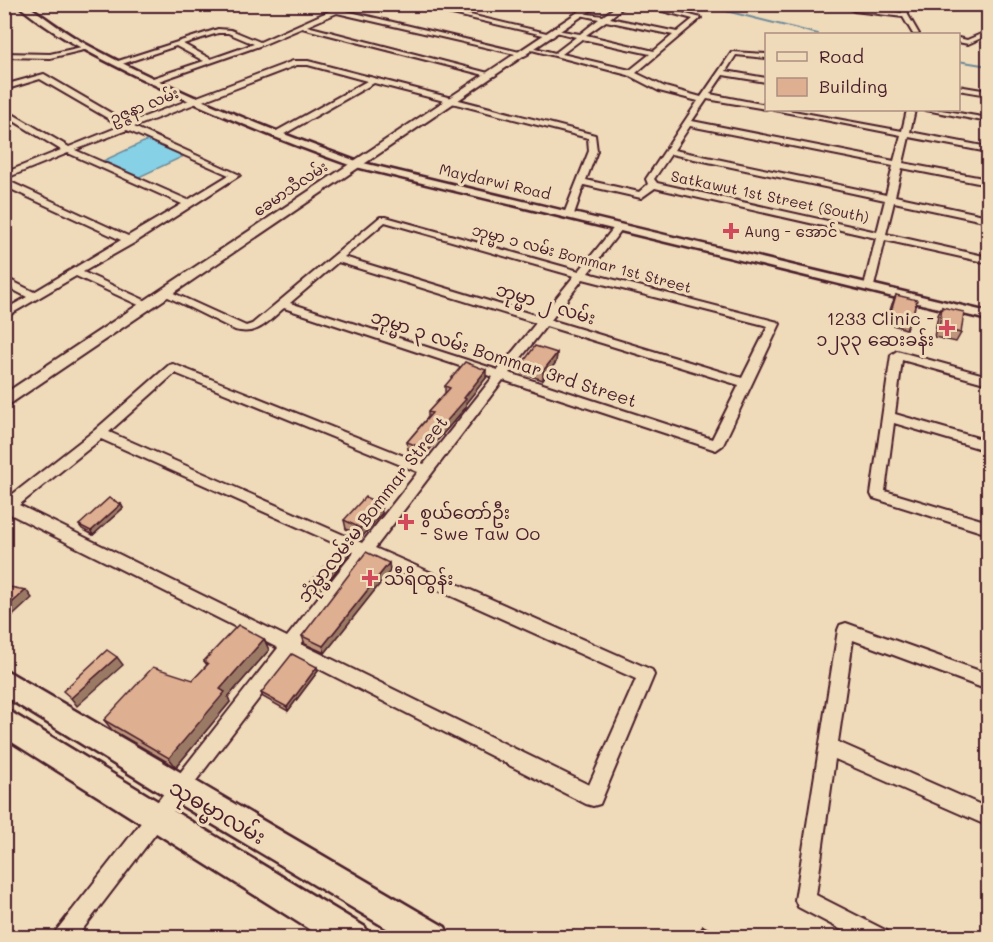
<svg xmlns="http://www.w3.org/2000/svg" width="993" height="942" viewBox="0 0 993 942" font-family="Mali,'Noto Sans Myanmar',sans-serif">
<rect width="100%" height="100%" fill="#efdab9"/>
<filter id="ink" filterUnits="userSpaceOnUse"><feTurbulence type="fractalNoise" baseFrequency=".0167" numOctaves="2"/><feDisplacementMap in="SourceGraphic" scale="12" xChannelSelector="R" yChannelSelector="G"/><feConvolveMatrix kernelMatrix="1 2 1 2 8 2 1 2 1" color-interpolation-filters="sRGB"/></filter>
<g filter="url(#ink)">
<path fill="#86d1e5" stroke="#6e8a9b" stroke-width="1.5" d="M150,139L186,155L139,177L103,161Z"/>
<g fill="none" stroke-linecap="round" stroke-linejoin="round">
<path stroke="#6e8a9b" stroke-width="2" d="M698,4L818,34
M958,61L988,66"/>
<g stroke="#4a1f2b" stroke-width="4">
<path id="minor" d="M345,4H354L342,10L528,54L524,56L337,13L307,26L496,75L492,77L302,28L262,45L153,83H150V79L204,61L176,46L119,65L112,63L218,29L231,30L260,42ZM218,33H228L254,44L211,59L183,44Z
M409,4H423L555,35L552,37Z
M619,4H627L610,18L677,32L693,19L636,4H649L701,18L636,73L665,87L701,97L732,52L766,54V58L736,55L726,71L766,78V82L723,75L710,94L766,105V109L707,99L692,121L894,161L901,135L774,110H788L902,131L907,110H915L910,132L988,147V152L909,137L903,163L988,179V185L902,168L895,196L988,216V222L894,202L886,234L988,257V263L885,240L874,286L869,289L864,286L876,238L655,188L641,198L584,185L574,214L566,216L564,214L589,151L588,138L374,83L279,137H273V133L367,81L308,65H297L134,127L240,175L134,243L83,272L151,303V307H143L76,276L4,318V310L27,297L4,285V277L34,292L121,240L4,186V179L128,236L182,204L68,153L4,179V173L61,150L4,115V109L69,147L121,126L40,79L4,90V85L44,74L128,123L293,61H308L595,135L597,151L586,180L639,192L648,184L646,179L698,101L659,91L628,75L528,49L531,47L555,53L576,37L556,32V30L580,34L599,19L580,15V13L603,16ZM606,21L673,35L654,51L586,35ZM582,39L650,54L630,70L562,54ZM690,126L893,166L886,195L674,150ZM127,130L229,175L188,200L75,150ZM671,154L885,200L877,232L657,183L654,179Z
M846,4L902,13L901,4H907L908,15L919,34H913L903,17L854,11Z
M988,31V35L968,44L958,42V38L967,40Z
M86,46L88,49L50,58L4,57V53L50,54Z
M958,86L988,91V95L958,90Z
M926,110H941L988,118V122Z
M380,217H386L579,271L616,225H622V229L588,273L778,322L780,324L723,445L716,450L503,380L375,548L652,670L654,675L600,804L593,806L586,804L292,655L76,938H53L56,931L278,648L4,511V501L95,430L169,365L173,364L424,464L493,377L284,308C267,322 258,336 235,330L160,293L165,290L169,291L246,326L252,324ZM385,222L574,276L541,317L344,257ZM338,262L536,323L498,370L290,303ZM583,279L768,326L742,378L551,320ZM546,326L739,385L712,439L509,373ZM175,373L418,472L362,543L109,432ZM101,439L354,552L287,637L19,505ZM367,558L636,679L589,785L301,644Z
M897,351L988,376V384L902,360L895,414L988,441V451L894,423L885,491L988,522V534L873,498L871,494L891,355Z
M846,623L988,674V690L853,640L838,742L988,808V826L835,759L816,895L887,931L890,938H857L798,907L795,900L838,630L840,625Z"/>
</g>
<g stroke="#4a1f2b" stroke-width="5">
<path id="tertiary" d="M17,4H26C47,19 68,35 91,47C177,93 268,129 359,162L988,312V320L352,166C279,140 208,111 138,77C96,56 52,35 17,4Z"/>
</g>
<g stroke="#4a1f2b" stroke-width="4">
<path id="secondary" d="M590,4H600L4,408V394Z"/>
</g>
<g stroke="#4a1f2b" stroke-width="5">
<path id="primary" d="M4,669L445,927L450,938H403L169,798L4,696Z
M4,708L365,927L370,938H323L4,737Z"/>
</g>
<use href="#minor" fill="#efdab9" fill-rule="evenodd"/>
<use href="#tertiary" fill="#efdab9" fill-rule="evenodd"/>
<use href="#secondary" fill="#efdab9" fill-rule="evenodd"/>
<use href="#primary" fill="#efdab9" fill-rule="evenodd"/>
</g>
<path fill="#bf967c" stroke="#4a1f2b" stroke-width="1.5" d="M896,295L911,320L906,329L886,323L892,304Z
M942,307L961,333L956,342L934,337L938,315Z
M557,353L556,362L543,380L522,373V364Z
M486,378L466,403V407L424,456L408,450L407,442L428,417V412L445,393V386Z
M121,504L123,508L93,535L82,529L79,525Z
M382,513L362,537L346,529L344,520Z
M349,549L350,553L318,594L309,589L308,585Z
M389,563L390,571L325,653L305,644L302,636Z
M264,639L269,650L228,697L230,702L176,767L112,730L104,720L193,680L207,665L204,661Z
M318,671L288,711L263,697L261,693Z
M703,926L725,938H696L698,933Z"/>
<path fill="#9b7a65" stroke="#4a1f2b" stroke-width="1.5" d="M557,353L556,362L543,380V371Z
M486,370V378L466,403V407L424,456L423,448Z
M121,504L123,508L93,535L91,531Z
M381,504L382,513L362,537L360,528Z
M349,549L350,553L318,594L317,590Z
M389,563L390,571L325,653L323,646Z
M26,590L32,598L4,624V610Z
M264,639L269,650L228,697L230,702L176,767L169,758L220,689Z
M117,657L123,665L77,706L71,698Z
M317,667L318,671L288,711L287,707Z"/>
<path fill="#deaf90" stroke="#4a1f2b" stroke-width="1.5" d="M896,295L917,300L911,320L890,315Z
M942,307L964,312L961,333L939,328Z
M535,346L557,353L543,371L522,364Z
M465,362L486,370L464,398L466,399L423,448L407,442L432,413L428,412L450,388L445,386Z
M365,497L381,504L360,528L344,520Z
M109,498L121,504L91,531L79,525Z
M342,546L349,549L317,590L308,585Z
M366,552L389,563L323,646L302,636Z
M4,586L26,590L4,610Z
M238,625L264,639L220,689L225,692L169,758L104,720L153,667L193,680L208,664L204,661Z
M107,650L117,657L71,698L63,691Z
M292,654L317,667L287,707L261,693Z
M703,926L725,938H700Z"/>
</g>
<g fill="#d1495b" stroke="#efdab9" stroke-width="2">
<path d="M728 222h6v6h6v6h-6v6h-6v-6h-6v-6h6z"/>
<path d="M944 319h6v6h6v6h-6v6h-6v-6h-6v-6h6z"/>
<path d="M403 513h6v6h6v6h-6v6h-6v-6h-6v-6h6z"/>
<path d="M367 569h6v6h6v6h-6v6h-6v-6h-6v-6h6z"/>
</g>
<g text-anchor="middle" dominant-baseline="central" stroke-width="6" stroke-linejoin="round" paint-order="stroke">
<g font-size="15" fill="#4a1f2b" stroke="#efdab9">
<text transform="translate(144 105) rotate(-22)">ဥဇ္ဇနာ လမ်း</text>
<text transform="translate(495 181) rotate(13)">Maydarwi Road</text>
<text transform="translate(290 188) rotate(-34)">ခေမာသီလမ်း</text>
<text transform="translate(770 196) rotate(12)">Satkawut 1st Street (South)</text>
<text transform="translate(582 258) rotate(15)">ဘုမ္မာ ၁ လမ်း Bommar 1st Street</text>
</g>
<g font-size="15" fill="#4a1f2b" stroke="#efdab9" text-anchor="start">
<text x="744" y="231">Aung - အောင်</text>
</g>
<g font-size="18" fill="#4a1f2b" stroke="#efdab9">
<text transform="translate(546 303) rotate(17)">ဘုမ္မာ ၂ လမ်း</text>
<text transform="translate(504 358) rotate(18)">ဘုမ္မာ ၃ လမ်း Bommar 3rd Street</text>
<text transform="translate(372 509) rotate(-52)">ဘုံမ္မာလမ်းမ Bommar Street</text>
</g>
<g font-size="18" fill="#4a1f2b" stroke="#efdab9" text-anchor="start">
<text x="934" y="318" text-anchor="end">1233 Clinic -<tspan x="934" dy="21">၁၂၃၃ ဆေးခန်း</tspan></text>
<text x="420" y="512">စွယ်တော်ဦး<tspan x="420" dy="21">- Swe Taw Oo</tspan></text>
<text x="384" y="578">သီရိထွန်း</text>
</g>
<g font-size="21" fill="#4a1f2b" stroke="#efdab9">
<text transform="translate(218 811) rotate(30)">သုဓမ္မာလမ်း</text>
</g>
</g>
<rect width="993" height="942" fill="none" stroke="#efdab9" stroke-width="24"/>
<rect x="12" y="12" width="969" height="918" fill="none" stroke="#4a1f2b" stroke-width="2" filter="url(#ink)"/>
<rect x="765" y="33" width="195" height="78" fill="#efdab9" stroke="#ad8f80" stroke-width="1.5"/>
<rect x="777" y="52" width="30" height="9" fill="#efdab9" stroke="#ad8f80" stroke-width="1.5"/>
<text x="819" y="63" font-size="18" fill="#4a1f2b">Road</text>
<rect x="777" y="78" width="30" height="18" fill="#deaf90" stroke="#ad8f80" stroke-width="1.5"/>
<text x="819" y="93" font-size="18" fill="#4a1f2b">Building</text>
</svg>
